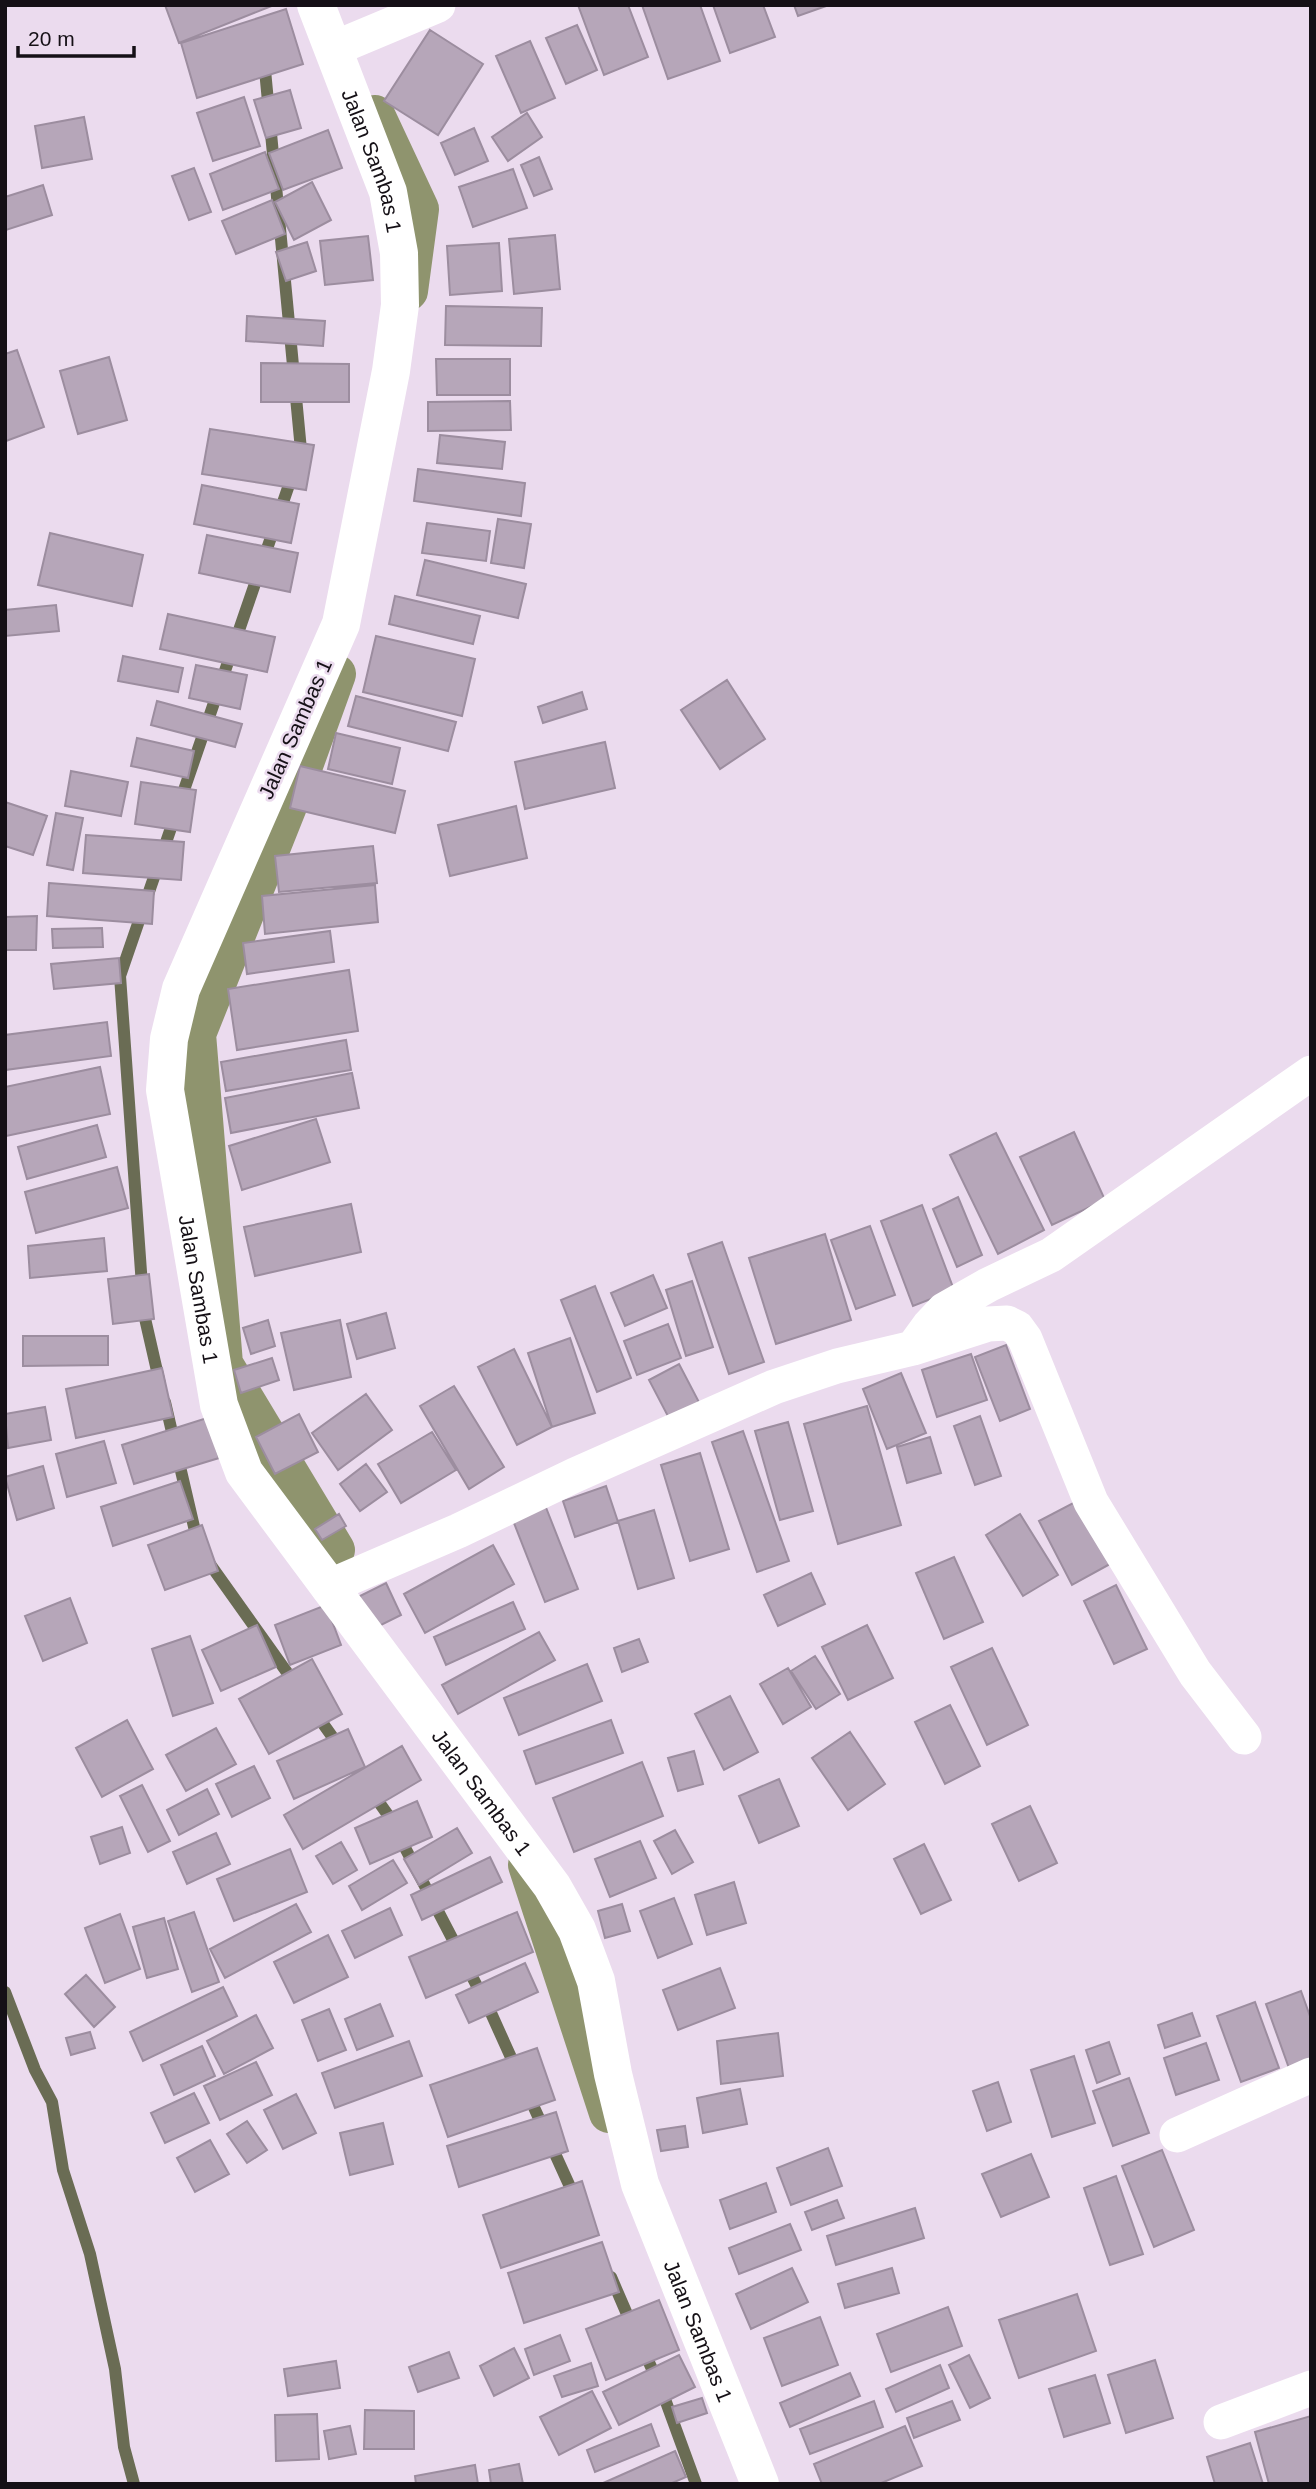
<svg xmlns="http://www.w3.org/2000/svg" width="1316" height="2489" viewBox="0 0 1316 2489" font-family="Helvetica,sans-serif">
<rect width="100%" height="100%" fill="#ebdbee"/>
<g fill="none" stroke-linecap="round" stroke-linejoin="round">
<path stroke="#6a6c54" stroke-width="12" d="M160,1384L144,1314L120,976L301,450L265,70L261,62
M165,1402L198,1544
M207,1560L296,1685
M314,1711L388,1815L491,2013L518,2073
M5,1992L35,2070L52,2102L63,2170L90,2254L115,2369L124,2447L134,2484
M527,2092L576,2200
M611,2277L633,2328
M642,2347L662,2391L696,2484"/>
<path stroke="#8f946e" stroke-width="40" d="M375,115L419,209L408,291
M335,1550L223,1364L196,1034L301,771L336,674
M528,1865L609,2113"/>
</g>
<path fill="#b6a6b9" stroke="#9c8d9f" stroke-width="2" d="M165,5H274L179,43Z
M578,5H628L648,57L604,75Z
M642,5H700L720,61L668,79Z
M713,5H763L775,37L730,53Z
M794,5H829L798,16Z
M286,9L303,64L197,98L181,43Z
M577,25L597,70L566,84L546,38Z
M430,30L483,64L438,135L384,101Z
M530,41L555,98L521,113L496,56Z
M290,90L301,128L266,138L254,100Z
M244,97L260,146L213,161L197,113Z
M527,113L542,137L508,161L492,137Z
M84,117L92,159L42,168L35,126Z
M474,128L488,161L455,175L441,143Z
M328,130L342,168L283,190L269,153Z
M265,152L279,189L223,210L210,174Z
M539,157L552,189L534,196L521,165Z
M194,168L211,212L189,220L172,176Z
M513,169L527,208L473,227L459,187Z
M312,182L331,220L294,240L275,202Z
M43,185L52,215L6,230L5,197Z
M272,200L285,234L236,254L222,221Z
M555,235L560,289L514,294L509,239Z
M368,236L373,280L325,285L320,241Z
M307,242L316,271L286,281L276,252Z
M499,243L502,291L450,295L447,246Z
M446,306L542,308L541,346L445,345Z
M247,316L325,321L323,346L246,341Z
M17,350L44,427L6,441L5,354Z
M109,357L127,420L78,434L60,371Z
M436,359H510V395H437Z
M261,363L349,364V402H261Z
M510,401L511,430L428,431V402Z
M210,429L314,445L306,490L202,474Z
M440,435L505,442L502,469L437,463Z
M418,469L525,483L521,516L414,501Z
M202,485L299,504L291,543L194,524Z
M498,519L531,524L524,568L491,563Z
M427,523L490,531L486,561L422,553Z
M50,533L143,555L132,606L38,585Z
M207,535L298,553L290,592L199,573Z
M425,560L526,584L518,618L417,595Z
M395,596L480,616L473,644L389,624Z
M56,605L59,631L5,636V610Z
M168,614L275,637L267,672L160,649Z
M376,636L475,659L462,716L363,692Z
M123,656L183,668L178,692L118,681Z
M196,665L247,675L240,709L189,698Z
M727,680L765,739L720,769L681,710Z
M582,692L587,709L543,723L538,707Z
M356,696L456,722L448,751L348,726Z
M157,701L242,724L235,747L151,725Z
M336,733L400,748L392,784L328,769Z
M137,738L194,751L188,778L131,766Z
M605,742L615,788L525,809L515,762Z
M300,766L405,791L395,833L290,808Z
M71,771L128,782L121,816L65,806Z
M141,782L196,790L190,832L135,824Z
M5,802L47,816L33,855L5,846Z
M516,806L527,858L450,876L438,825Z
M56,813L83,818L73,870L47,865Z
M86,835L184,842L181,880L83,873Z
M373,846L377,883L279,892L275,856Z
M49,883L154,891L152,924L47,916Z
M375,885L378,922L265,934L262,896Z
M37,916L36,950H5V917Z
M102,928L103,947L53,948L52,929Z
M330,931L334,962L247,974L243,943Z
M119,958L121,983L54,989L51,964Z
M349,970L358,1031L237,1050L228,989Z
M107,1022L111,1056L5,1070V1035Z
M346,1040L351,1070L226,1091L221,1062Z
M100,1067L110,1114L6,1136L5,1087Z
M352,1073L359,1108L231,1133L225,1098Z
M316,1119L330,1162L242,1190L229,1146Z
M97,1125L106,1157L27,1179L18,1147Z
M1074,1132L1105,1200L1052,1225L1020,1157Z
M996,1133L1044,1230L998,1254L950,1155Z
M117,1167L128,1208L36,1233L25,1192Z
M958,1197L982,1255L957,1267L933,1209Z
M351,1204L361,1252L255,1276L244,1227Z
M922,1205L954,1290L913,1306L881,1221Z
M870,1226L895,1295L856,1309L831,1240Z
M825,1234L851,1320L776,1344L749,1258Z
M104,1238L107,1271L30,1278L28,1246Z
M722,1242L764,1362L729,1374L688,1254Z
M149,1274L154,1319L113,1324L108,1279Z
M653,1275L667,1308L625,1326L611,1293Z
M692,1281L713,1347L686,1356L666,1290Z
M595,1286L631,1378L597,1392L561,1300Z
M386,1313L395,1348L357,1359L347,1324Z
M268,1320L275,1346L251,1354L243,1328Z
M340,1320L351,1377L294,1390L281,1333Z
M668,1324L681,1358L637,1375L624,1341Z
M23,1336H108V1365L23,1366Z
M570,1338L595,1413L552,1427L528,1353Z
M1006,1345L1030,1409L1000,1421L975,1357Z
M514,1349L552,1427L517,1445L478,1367Z
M971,1354L987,1400L937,1417L922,1370Z
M272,1358L279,1380L241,1393L234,1370Z
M679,1364L701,1406L671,1422L649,1380Z
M162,1368L173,1417L76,1438L66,1389Z
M901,1373L926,1433L887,1449L863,1389Z
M454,1386L504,1467L469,1489L420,1406Z
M366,1394L392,1430L338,1470L312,1433Z
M867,1406L901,1525L838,1544L804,1424Z
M45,1407L51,1440L8,1448L5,1414Z
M299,1414L318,1452L275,1474L256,1437Z
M980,1416L1001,1476L975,1485L954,1426Z
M207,1418L219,1458L134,1484L122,1445Z
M788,1422L813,1511L780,1520L755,1431Z
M743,1431L789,1561L757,1572L712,1442Z
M432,1432L456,1470L401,1503L378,1464Z
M930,1437L941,1473L907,1483L897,1447Z
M104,1441L116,1483L67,1497L56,1454Z
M700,1453L729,1549L690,1561L661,1465Z
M366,1464L387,1492L360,1511L340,1484Z
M43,1466L54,1508L17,1520L5,1477Z
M180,1481L193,1519L113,1546L101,1507Z
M606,1486L618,1522L575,1537L563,1501Z
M1077,1501L1110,1564L1072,1585L1039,1521Z
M545,1505L578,1589L545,1602L512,1518Z
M654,1510L674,1578L638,1589L618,1521Z
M339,1514L346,1526L322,1540L315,1529Z
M1020,1514L1058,1575L1023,1596L986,1535Z
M202,1525L218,1571L165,1590L148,1545Z
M493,1545L514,1584L425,1633L404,1594Z
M954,1557L983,1622L944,1639L916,1573Z
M811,1573L825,1604L778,1626L764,1595Z
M386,1583L401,1615L369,1631L354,1599Z
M1116,1585L1147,1649L1114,1664L1084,1601Z
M70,1598L87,1643L43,1661L25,1616Z
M513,1602L525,1629L446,1665L434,1637Z
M326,1605L341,1645L290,1665L275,1625Z
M257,1625L276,1667L221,1691L202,1650Z
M867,1625L893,1678L848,1700L822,1647Z
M539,1632L555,1660L458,1714L442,1685Z
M190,1636L213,1703L173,1716L152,1649Z
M639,1639L648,1662L622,1672L614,1648Z
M992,1648L1028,1725L987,1745L951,1667Z
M815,1656L840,1694L816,1709L791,1671Z
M312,1659L342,1714L269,1754L239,1699Z
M587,1664L602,1701L519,1735L504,1698Z
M788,1668L811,1707L783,1724L760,1684Z
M730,1696L758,1752L724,1770L695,1714Z
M950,1705L980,1766L945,1784L915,1722Z
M127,1720L153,1769L102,1797L76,1748Z
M611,1720L623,1753L536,1784L524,1751Z
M216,1728L236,1764L186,1791L166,1755Z
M348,1729L365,1767L294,1799L277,1761Z
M850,1732L885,1784L848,1810L812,1758Z
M402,1746L421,1780L303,1849L284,1815Z
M694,1751L703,1784L678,1791L668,1758Z
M642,1762L663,1816L574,1852L553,1798Z
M254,1766L270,1798L232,1817L216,1784Z
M779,1779L799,1826L759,1843L739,1796Z
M142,1785L170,1841L148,1852L120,1796Z
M207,1789L219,1814L179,1835L167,1810Z
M417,1801L432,1837L370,1864L355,1828Z
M1030,1806L1057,1863L1019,1881L992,1824Z
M122,1827L130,1853L100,1864L91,1837Z
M457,1828L472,1853L419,1885L404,1859Z
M675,1830L693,1862L672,1874L654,1841Z
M216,1833L230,1864L187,1884L173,1852Z
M640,1841L656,1878L610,1897L595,1859Z
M341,1842L357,1870L333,1884L316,1856Z
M924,1844L951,1900L921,1914L894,1859Z
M290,1849L307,1892L234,1921L217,1879Z
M490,1857L502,1882L422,1920L411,1895Z
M393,1860L407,1883L362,1910L349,1886Z
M734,1882L746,1923L707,1935L695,1895Z
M674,1898L692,1944L658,1958L640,1911Z
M296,1904L311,1932L225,1978L210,1949Z
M622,1904L630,1931L605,1938L598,1911Z
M390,1908L402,1935L355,1958L342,1931Z
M194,1912L219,1982L192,1992L168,1921Z
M517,1912L533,1952L426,1998L409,1957Z
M120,1914L140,1969L105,1983L85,1928Z
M164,1918L178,1969L147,1978L133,1927Z
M328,1935L348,1977L294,2003L274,1962Z
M525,1963L538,1992L469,2023L456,1995Z
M720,1968L735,2008L678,2030L663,1990Z
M86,1975L115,2007L94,2027L65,1994Z
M223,1987L237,2016L143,2061L130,2032Z
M1301,1991L1311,2019V2063L1290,2071L1266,2004Z
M1255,2002L1279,2068L1241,2082L1217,2016Z
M380,2004L393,2036L357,2050L345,2019Z
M329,2009L346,2050L318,2061L302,2020Z
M1192,2013L1200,2036L1165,2048L1158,2025Z
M256,2015L273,2048L224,2074L207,2041Z
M90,2032L95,2048L71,2055L66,2038Z
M778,2033L783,2076L721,2084L717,2041Z
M409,2041L422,2076L335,2108L322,2073Z
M1109,2042L1120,2074L1097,2083L1086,2050Z
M1206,2043L1219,2080L1176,2095L1164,2058Z
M202,2046L215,2076L174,2095L161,2065Z
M537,2048L555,2100L448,2137L430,2085Z
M1074,2056L1095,2123L1052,2137L1031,2070Z
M256,2062L272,2095L220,2120L204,2086Z
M1129,2078L1149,2133L1113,2146L1093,2091Z
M998,2082L1011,2122L987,2131L973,2091Z
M740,2089L747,2124L703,2133L697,2098Z
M194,2093L209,2123L165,2143L151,2113Z
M296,2094L316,2133L283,2149L264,2110Z
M556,2112L568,2151L459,2187L447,2146Z
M247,2121L267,2150L247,2163L227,2134Z
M383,2123L393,2164L350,2175L340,2133Z
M685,2126L688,2147L661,2151L657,2130Z
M210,2140L229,2174L195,2192L177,2158Z
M828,2148L842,2186L791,2205L777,2168Z
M1162,2150L1194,2230L1154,2247L1122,2166Z
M1031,2154L1049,2197L1001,2217L982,2174Z
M1116,2176L1143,2254L1110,2265L1084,2188Z
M582,2181L599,2235L501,2268L483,2215Z
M766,2183L776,2212L730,2229L720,2200Z
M837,2200L844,2218L812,2230L805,2212Z
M915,2208L924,2238L836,2265L827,2236Z
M790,2224L801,2250L739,2274L729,2248Z
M602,2242L619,2292L524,2323L508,2273Z
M792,2268L808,2302L751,2329L736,2294Z
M892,2268L899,2293L845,2308L838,2284Z
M1077,2294L1096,2351L1019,2378L999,2320Z
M659,2300L679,2350L606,2380L586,2329Z
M948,2307L962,2346L891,2372L877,2334Z
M820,2317L838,2365L782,2386L764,2338Z
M560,2335L570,2361L534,2375L525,2349Z
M514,2348L529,2378L494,2396L480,2366Z
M449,2352L459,2378L418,2392L409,2367Z
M679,2355L695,2387L619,2425L603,2392Z
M969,2355L990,2398L970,2408L949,2365Z
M1155,2360L1173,2418L1126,2433L1108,2375Z
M336,2361L340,2388L288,2396L284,2369Z
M591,2363L598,2386L562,2397L554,2376Z
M940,2365L949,2388L896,2412L886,2389Z
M850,2373L860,2396L790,2427L780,2403Z
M1095,2375L1110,2423L1064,2437L1049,2389Z
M592,2391L611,2428L559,2455L540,2417Z
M702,2398L707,2413L677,2423L672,2407Z
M874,2401L883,2427L810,2454L800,2429Z
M952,2401L960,2420L914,2438L907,2418Z
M365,2410L414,2411V2449H364Z
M317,2414L319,2459L276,2461L275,2415Z
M1311,2416V2484H1269L1255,2432Z
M651,2424L659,2446L595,2472L587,2450Z
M350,2426L356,2454L329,2459L324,2431Z
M905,2426L922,2466L879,2484H822L814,2464Z
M1250,2443L1263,2484H1215L1207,2457Z
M675,2451L686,2477L670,2484H601Z
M519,2464L523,2484H491L489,2470Z
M475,2465L478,2484H416L415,2476Z"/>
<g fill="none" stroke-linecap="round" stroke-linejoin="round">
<path stroke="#fff" stroke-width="35" d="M333,49L438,5
M913,1348L929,1326L944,1310L988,1285L1051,1255L1311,1073
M328,1587L458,1531L575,1475L774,1387L837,1366L913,1348L988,1324L1007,1323L1017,1328L1025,1339L1091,1502L1195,1673L1244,1737
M1177,2135L1311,2075
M1221,2422L1311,2388"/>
<path stroke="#fff" stroke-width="38" id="s1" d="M316,5L388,192L399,253L400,305L391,371L341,624L181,989L169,1039L165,1090L219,1405L244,1472L552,1886L577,1930L596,1981L613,2074L640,2184L760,2484"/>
</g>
<g text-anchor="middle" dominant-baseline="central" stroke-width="5" stroke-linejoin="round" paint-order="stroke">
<g font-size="21" fill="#151016" stroke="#ebdbee">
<text stroke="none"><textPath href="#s1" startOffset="166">Jalan Sambas 1</textPath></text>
<text transform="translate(295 729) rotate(-66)">Jalan Sambas 1</text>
<text stroke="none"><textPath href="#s1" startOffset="1342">Jalan Sambas 1</textPath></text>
<text stroke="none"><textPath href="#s1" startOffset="1930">Jalan Sambas 1</textPath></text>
<text stroke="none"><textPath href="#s1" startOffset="2518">Jalan Sambas 1</textPath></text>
</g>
</g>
<rect width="1316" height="2489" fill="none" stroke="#151016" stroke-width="14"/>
<path d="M18 46v10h116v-10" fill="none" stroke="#151016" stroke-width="3.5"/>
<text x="28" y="46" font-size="21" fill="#151016" stroke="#ebdbee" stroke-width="5" paint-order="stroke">20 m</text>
</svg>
